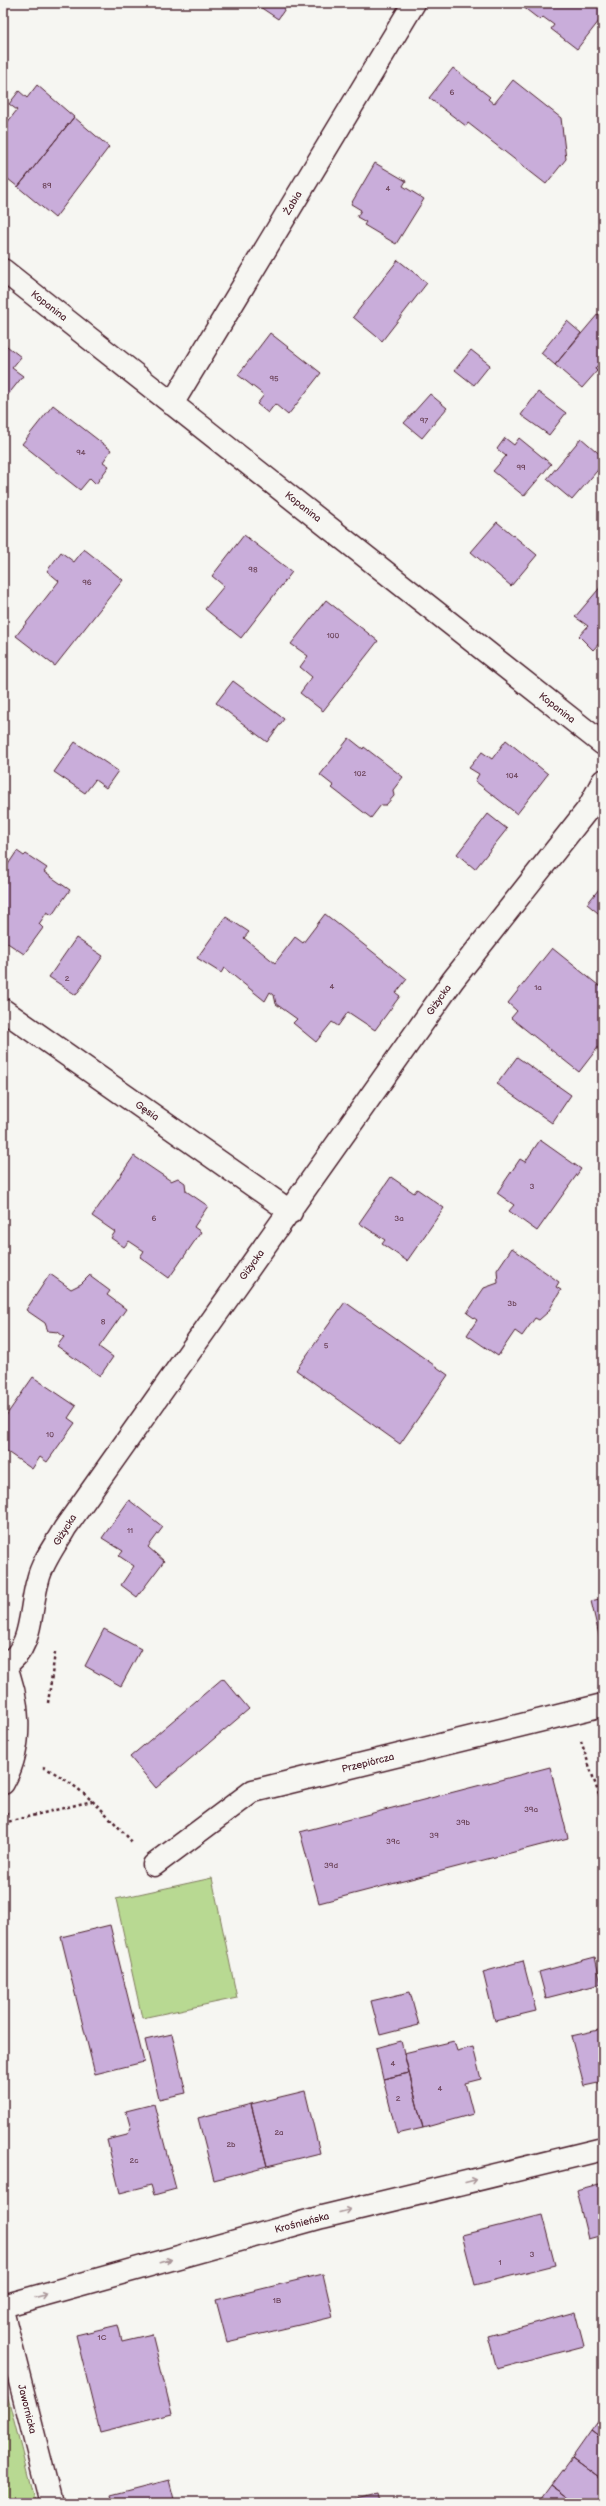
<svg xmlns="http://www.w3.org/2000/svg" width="606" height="2506" viewBox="0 0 606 2506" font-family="'Balsamiq Sans',sans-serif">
<rect width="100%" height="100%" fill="#f6f6f2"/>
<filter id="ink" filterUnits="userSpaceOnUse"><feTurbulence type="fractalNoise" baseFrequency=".025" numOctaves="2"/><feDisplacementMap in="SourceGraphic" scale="8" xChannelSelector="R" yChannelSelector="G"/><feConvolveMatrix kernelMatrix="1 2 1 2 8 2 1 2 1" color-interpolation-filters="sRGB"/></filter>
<g filter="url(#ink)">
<path fill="#b8d992" stroke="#817c5e" d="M212,1878L237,1998L142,2018L116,1899Z
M3,2378L35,2503H3Z"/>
<path fill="#c9adda" stroke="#4a1f2b" d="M254,3H289L278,19Z
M518,3H602L603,16L577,49L551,29L554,25L543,17L540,20Z
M453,68L490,97L488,99L494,104L513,80L561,118L566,159L546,184L468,123L466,126L429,98Z
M37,85L74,117L18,187L3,175V128L17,110L9,104L19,91L27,98Z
M74,117L109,147L55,218L18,187Z
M375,163L406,181L403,186L424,199L396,244L364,225L366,222L357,217L361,210L351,204Z
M398,260L427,283L382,341L353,317Z
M598,314L603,318V359L595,369L597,371L582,388L555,365Z
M567,321L581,333L555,365L541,353Z
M270,333L321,373L288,415L275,404L268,413L257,404L264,395L238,375Z
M3,343L21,357L12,368L23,376L3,401Z
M471,350L490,365L474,385L455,370Z
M603,359V376L595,369Z
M538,392L566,413L549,435L521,415Z
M430,394L447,408L422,438L404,423Z
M53,405L111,450L103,462L109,466L96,484L90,478L80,490L22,444Z
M505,438L514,445L519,438L551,464L524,496L493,471L506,456L497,449Z
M581,438L603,457V464L572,500L547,479Z
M497,522L537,555L511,586L471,552Z
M244,535L292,572L241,638L205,609L224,586L212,576Z
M84,549L123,580L55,666L16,636L59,581L47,571L61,552L74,562Z
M603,584V639L593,650L579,636L588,626L575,617Z
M326,600L378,641L323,711L300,693L312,677L300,667L308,656L291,644Z
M233,681L284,719L267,742L216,703Z
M349,738L363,749L364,747L403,777L393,790L394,796L386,805H381L371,818L332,788L334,786L320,775Z
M506,740L548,774L517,814L475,781L479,774L469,768L482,752L492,759Z
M75,742L118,771L106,788L95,780L85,793L54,772Z
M488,814L507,829L475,869L457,854Z
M17,851L24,856L26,854L47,868L44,872L70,890L52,915L47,912L39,924L43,928L24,954L3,940V881L7,875L3,872Z
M603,884V917L587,904Z
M325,914L407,979L396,993L400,996L375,1030L348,1012L338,1026L332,1022L316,1042L293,1023L297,1019L276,1004L274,995L270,992L265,1001L224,968L221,973L197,958L226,917L249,932L244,938L275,963L295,937L303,943Z
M76,938L103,956L76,995L49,977Z
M552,948L603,989V1041L579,1072L511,1018L517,1011L508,1003Z
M517,1057L571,1095L552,1123L497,1084Z
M540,1140L581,1169L537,1231L509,1211L514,1205L497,1193L520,1159L525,1162Z
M134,1156L171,1181L178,1178L185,1183L186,1191L208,1206L194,1227L201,1232L169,1278L140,1257L144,1251L129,1241L124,1247L111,1238L115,1232L92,1216Z
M391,1177L414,1193L417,1189L444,1208L407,1261L382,1244L385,1240L359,1223Z
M512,1248L559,1282L556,1287L561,1290L548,1312L539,1320L535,1318L522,1336L515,1331L498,1356L467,1335L477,1320L467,1313L484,1288L498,1283L497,1270Z
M50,1274L71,1289L81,1284L91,1274V1277L110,1291L107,1295L126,1309L99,1347L113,1357L100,1376L57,1346L64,1337L58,1332L48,1331L45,1323L26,1310Z
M345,1302L448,1375L400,1444L296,1370Z
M33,1377L76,1406L68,1418L75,1423L47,1462L40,1457L32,1469L3,1449V1420Z
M129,1500L163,1527L148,1547L164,1561L137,1597L121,1585L134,1566L119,1556L123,1551L102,1538Z
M603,1598V1652L591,1601Z
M104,1629L141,1649L121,1686L85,1666Z
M223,1678L249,1709L156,1788L130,1757Z
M550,1767L568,1838L319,1903L300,1832Z
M110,1925L144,2062L95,2074L61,1937Z
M595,1957L601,1984L546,1998L539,1972Z
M523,1961L536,2011L495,2021L483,1972Z
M410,1992L419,2025L380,2035L371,2001Z
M603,2029V2082L584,2086L571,2036Z
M172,2034L186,2093L159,2099L145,2040Z
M401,2041L409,2073L383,2079L376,2048Z
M454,2041L457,2051L473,2047L481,2079L465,2083L473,2114L423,2128L404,2053Z
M409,2073L423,2128L397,2134L383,2079Z
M305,2091L320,2153L267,2166L251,2104Z
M154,2104L176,2189L154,2195L151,2185L120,2193L107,2140L127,2135L131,2129L126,2111Z
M251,2104L267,2166L214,2180L198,2118Z
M603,2183V2235L588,2239L576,2190Z
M542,2215L555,2265L475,2285L462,2235Z
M323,2274L333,2317L227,2342L216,2300Z
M575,2312L584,2346L497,2369L488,2336Z
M118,2325L122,2341L152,2334L172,2414L100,2432L76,2335Z
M603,2415V2440L591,2431Z
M591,2431L603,2440V2481L572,2458Z
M572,2458L603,2481V2503H577L552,2485Z
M169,2480L175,2503H108L113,2502L111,2495Z
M552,2485L577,2503H539Z
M377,2495L379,2503H353L352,2501Z"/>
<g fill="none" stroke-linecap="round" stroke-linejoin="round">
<g stroke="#4a1f2b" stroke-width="25">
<path id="minor" d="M3,270L603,744
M172,404L414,3
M3,1010L291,1212
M5,1665C34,1648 29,1609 38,1580C42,1562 56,1544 65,1528L453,980L588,809L603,781
M154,1865L253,1791L603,1705
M3,2306L322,2217L603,2149
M3,2314L51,2503"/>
</g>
<g stroke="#4a1f2b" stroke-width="25">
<path id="tertiary" d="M3,1660C20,1699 24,1746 3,1783"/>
</g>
<path stroke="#4a1f2b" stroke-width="2.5" stroke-dasharray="3 3" stroke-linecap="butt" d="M48,1703L55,1653
M581,1741L603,1807
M43,1767C79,1784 107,1814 133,1843
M3,1820L8,1812
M3,1823L92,1801"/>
<use href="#minor" stroke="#f6f6f2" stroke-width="22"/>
<use href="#tertiary" stroke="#f6f6f2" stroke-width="22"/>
</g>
<defs><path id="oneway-shaft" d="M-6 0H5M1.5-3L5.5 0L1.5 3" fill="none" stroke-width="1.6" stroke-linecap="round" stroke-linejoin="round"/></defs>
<g stroke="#a99598">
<use href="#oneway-shaft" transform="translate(471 2181) rotate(-14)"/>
<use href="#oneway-shaft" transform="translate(345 2211) rotate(-14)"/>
<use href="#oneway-shaft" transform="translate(166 2261) rotate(-16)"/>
<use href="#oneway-shaft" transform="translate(41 2296) rotate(-15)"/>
</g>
</g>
<g text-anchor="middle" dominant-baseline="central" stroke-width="3" stroke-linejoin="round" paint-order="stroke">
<g font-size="8" fill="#6a4257">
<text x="452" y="92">6</text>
<text x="47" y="185">89</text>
<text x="388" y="188">4</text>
<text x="274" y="378">95</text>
<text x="424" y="420">97</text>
<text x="81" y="452">94</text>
<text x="521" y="467">99</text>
<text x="253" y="569">98</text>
<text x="87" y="582">96</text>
<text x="333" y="635">100</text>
<text x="360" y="773">102</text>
<text x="512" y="775">104</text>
<text x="67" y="978">2</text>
<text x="332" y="986">4</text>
<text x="538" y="987">1a</text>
<text x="532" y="1186">3</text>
<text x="154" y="1218">6</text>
<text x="399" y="1218">3a</text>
<text x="512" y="1303">3b</text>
<text x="103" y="1321">8</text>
<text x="326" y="1345">5</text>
<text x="50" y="1434">10</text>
<text x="130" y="1530">11</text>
<text x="531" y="1809">39a</text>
<text x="463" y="1822">39b</text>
<text x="434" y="1835">39</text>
<text x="393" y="1841">39c</text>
<text x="331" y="1865">39d</text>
<text x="393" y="2063">4</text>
<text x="440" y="2088">4</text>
<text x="398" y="2098">2</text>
<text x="279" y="2132">2a</text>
<text x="231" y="2144">2b</text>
<text x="134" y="2160">2c</text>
<text x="532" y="2254">3</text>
<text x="500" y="2262">1</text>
<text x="277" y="2300">1B</text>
<text x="102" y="2337">1C</text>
</g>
<g font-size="10" fill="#4a1f2b" stroke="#f6f6f2">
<text transform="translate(293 203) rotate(-59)">Żabia</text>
<text transform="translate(49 306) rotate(38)">Kopanina</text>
<text transform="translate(303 507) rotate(38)">Kopanina</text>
<text transform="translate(557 708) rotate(38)">Kopanina</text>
<text transform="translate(439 1000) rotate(-55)">Giżycka</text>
<text transform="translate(147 1111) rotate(35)">Gęsia</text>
<text transform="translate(252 1265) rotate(-54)">Giżycka</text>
<text transform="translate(65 1530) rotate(-58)">Giżycka</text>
<text transform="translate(368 1763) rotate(-14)">Przepiórcza</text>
<text transform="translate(302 2223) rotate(-15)">Krośnieńska</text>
<text transform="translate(27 2409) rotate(76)">Jawornicka</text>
</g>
</g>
<rect width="606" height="2506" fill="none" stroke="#f6f6f2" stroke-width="16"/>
<rect x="8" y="8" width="590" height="2490" fill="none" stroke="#4a1f2b" stroke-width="1.5" filter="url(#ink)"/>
</svg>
